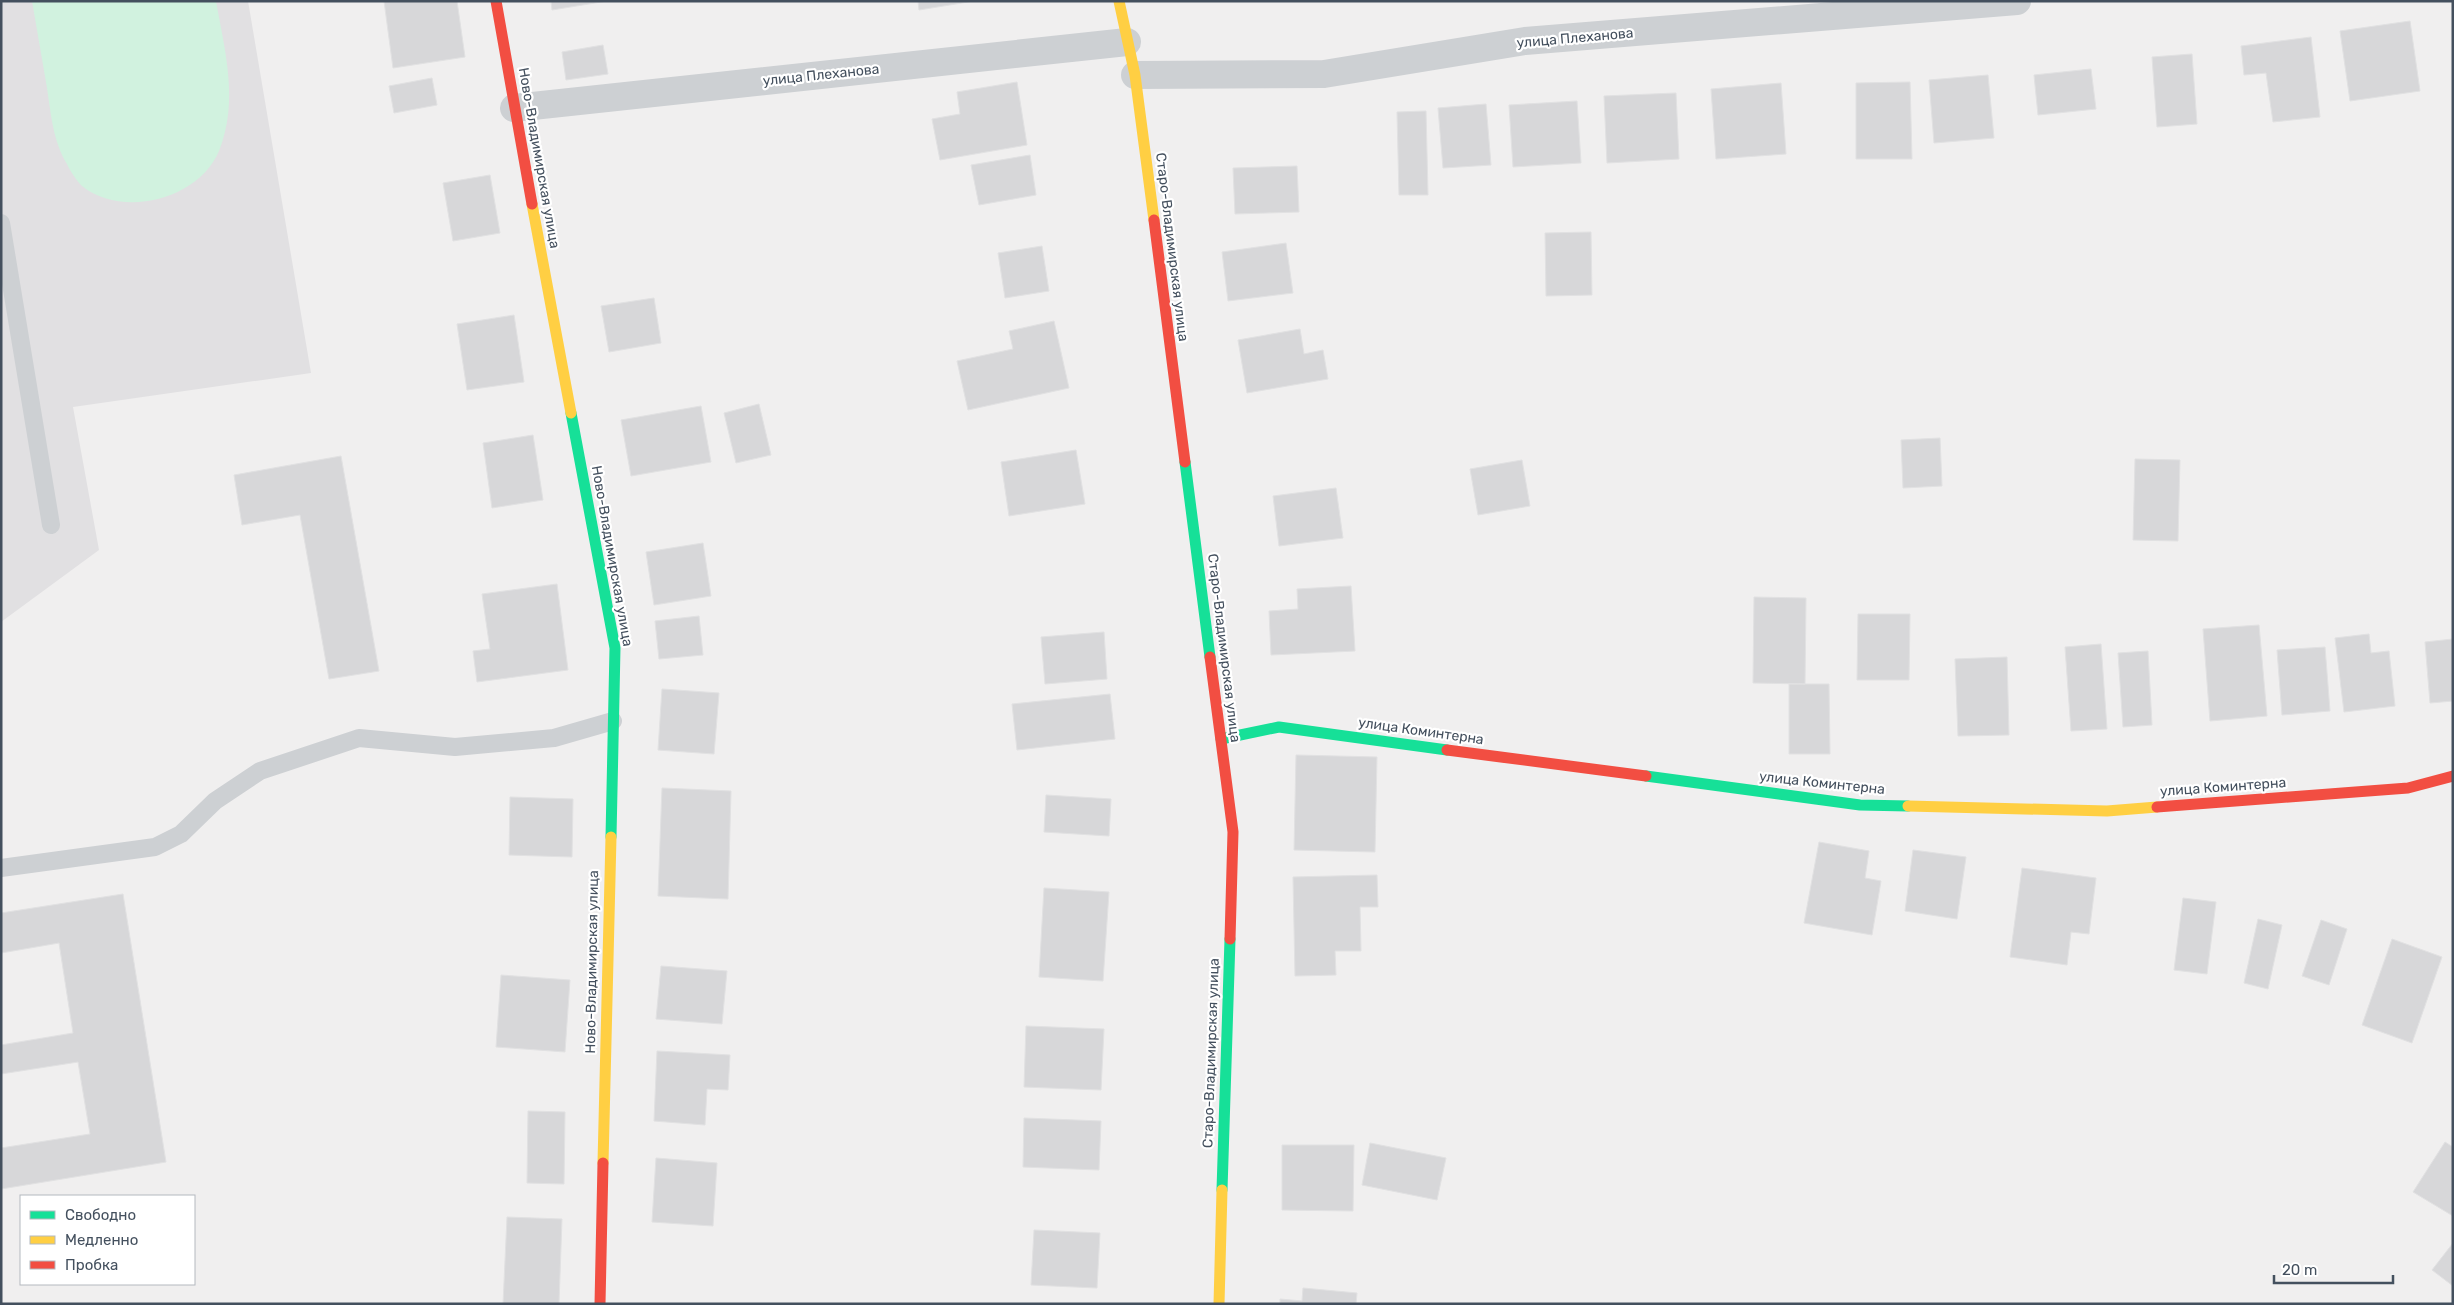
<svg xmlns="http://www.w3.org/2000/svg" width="2454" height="1305" viewBox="0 0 2454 1305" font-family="Rubik,sans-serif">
<rect width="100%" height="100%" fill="#f0efef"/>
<path fill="#e1e0e2" d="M1,1H248L311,373L73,407L99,550L1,622Z"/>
<path fill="#d1f2df" d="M32,1H216C225,52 239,101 219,151C199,199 123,219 82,186C77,181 70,171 67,164C53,141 51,114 47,88C42,59 37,30 32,1Z"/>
<path fill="#d7d7d9" stroke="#e1e1e2" d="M384,1H457L465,57L393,68Z
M551,1H607L552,10Z
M918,1H974L919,10Z
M2410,21L2420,91L2350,101L2340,31Z
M2311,37L2320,117L2273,122L2266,73L2244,75L2241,46Z
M603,45L608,74L566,80L562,52Z
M2192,54L2197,124L2157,127L2152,57Z
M2091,69L2096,109L2038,115L2034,75Z
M1988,75L1994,138L1934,143L1929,80Z
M432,78L437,105L394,113L389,86Z
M1017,82L1027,145L940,160L932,119L960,114L957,92Z
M1910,82L1912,159H1856V83Z
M1781,83L1786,154L1716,159L1711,89Z
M1676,93L1679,159L1607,163L1604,96Z
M1577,101L1581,163L1513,167L1509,105Z
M1486,104L1491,165L1443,168L1438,108Z
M1426,111L1428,195H1399L1397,112Z
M1030,155L1036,195L979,205L971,165Z
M1297,166L1299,212L1235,214L1233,168Z
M490,175L500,233L453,241L443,183Z
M1591,232L1592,295L1546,296L1545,233Z
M1286,243L1293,293L1228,301L1222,252Z
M1042,246L1049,291L1005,298L998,253Z
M654,298L661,343L609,352L601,306Z
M514,315L524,382L467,390L457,324Z
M1054,321L1069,388L968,410L957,361L1013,349L1009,331Z
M1300,329L1304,354L1323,350L1328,379L1247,393L1238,340Z
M759,404L771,455L736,463L724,413Z
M701,406L711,462L631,476L621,420Z
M533,435L543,500L492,508L483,443Z
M1940,438L1942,486L1903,488L1901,440Z
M1076,450L1085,504L1009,516L1001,462Z
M341,456L379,671L329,679L300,515L242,525L234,475Z
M2135,459L2180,460L2178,541L2133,540Z
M1522,460L1530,506L1478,515L1470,469Z
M1336,488L1343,538L1279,546L1273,496Z
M703,543L711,596L654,605L646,552Z
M557,584L568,670L477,682L473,651L490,649L482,594Z
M1351,586L1355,651L1271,655L1269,611L1298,609L1297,589Z
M1754,597L1806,598L1805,684L1753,683Z
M1858,614H1910L1909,680H1857Z
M699,616L703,655L659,659L655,621Z
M2259,625L2267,716L2210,721L2203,629Z
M1104,632L1107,679L1045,684L1041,637Z
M2369,634L2371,653L2389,651L2395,706L2344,712L2335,638Z
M2453,639V701L2430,703L2425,642Z
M2101,644L2107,729L2071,731L2065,647Z
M2325,647L2330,711L2282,715L2277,650Z
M2148,651L2152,725L2123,727L2118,653Z
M2007,657L2009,735L1958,736L1955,659Z
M1789,684H1829L1830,754H1789Z
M662,689L719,693L714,754L658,750Z
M1110,694L1115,739L1017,750L1012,704Z
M1296,755L1377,757L1375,852L1294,850Z
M662,788L731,791L728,899L658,896Z
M1046,795L1111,799L1109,836L1044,832Z
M510,797L573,799L572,857L509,855Z
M1819,842L1869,851L1865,878L1881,881L1872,935L1804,923Z
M1913,850L1966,857L1957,919L1905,911Z
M2022,868L2096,878L2089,934L2071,932L2067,965L2010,957Z
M1377,875L1378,907H1360L1361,951H1335L1336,975L1295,976L1293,877Z
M1044,888L1109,892L1103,981L1039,977Z
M123,894L166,1162L1,1189V1148L90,1134L78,1062L1,1074V1045L73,1033L59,943L1,953V913Z
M2183,898L2216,902L2207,974L2174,970Z
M2258,919L2282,925L2268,989L2244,983Z
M2321,920L2347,929L2329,985L2302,976Z
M2392,939L2442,957L2412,1043L2362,1025Z
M661,966L727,971L722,1024L656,1019Z
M501,975L570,980L565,1052L496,1047Z
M1026,1026L1104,1029L1101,1090L1024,1087Z
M657,1051L730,1055L728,1090L707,1089L705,1125L654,1121Z
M528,1111L565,1112L564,1184L527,1183Z
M1024,1118L1101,1121L1099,1170L1023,1167Z
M2445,1142L2453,1147V1216L2413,1192Z
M1370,1143L1446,1158L1437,1200L1362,1185Z
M1282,1145H1354L1353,1211L1282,1210Z
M656,1158L717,1163L713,1226L652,1222Z
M507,1217L562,1219L559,1304H503Z
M1034,1230L1100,1233L1097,1288L1031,1285Z
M2453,1243V1286L2432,1270Z
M1303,1288L1357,1293L1356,1304H1280V1299L1302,1301Z"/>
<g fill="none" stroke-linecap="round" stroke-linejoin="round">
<path stroke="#cdd0d3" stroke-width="18" d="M1,223L51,525
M1,868L155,847L181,834L215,801L260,771L359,738L455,747L554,738L613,721"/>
<path stroke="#cdd0d3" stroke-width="28" d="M1135,75L1324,74L1525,41L2017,1
M514,108L1127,42"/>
<path stroke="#16e098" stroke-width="11" d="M571,413L615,648L611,837
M1185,462L1210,657
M1221,739L1279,727L1447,750
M1646,776L1860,805L1908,806
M1222,1190L1230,939"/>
<path stroke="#ffcf43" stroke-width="11" d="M1119,1L1135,75L1154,220
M532,204L571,413
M1908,806L2107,811L2157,807
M603,1163L611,837
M1219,1304L1222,1190"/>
<path stroke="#f24e42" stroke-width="11" d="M496,1L532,204
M1154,220L1185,462
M1210,657L1233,832L1230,939
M1447,750L1646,776
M2157,807L2408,788L2453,776
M600,1304L603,1163"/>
</g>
<g text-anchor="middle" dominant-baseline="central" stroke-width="4.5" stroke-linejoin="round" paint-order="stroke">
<g font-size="14" fill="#44505e" stroke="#fff">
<text transform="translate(1575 38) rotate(-5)">улица Плеханова</text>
<text transform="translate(821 75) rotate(-6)">улица Плеханова</text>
<text transform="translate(539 158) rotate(80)">Ново-Владимирская улица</text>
<text transform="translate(1172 247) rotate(83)">Старо-Владимирская улица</text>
<text transform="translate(612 556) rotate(80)">Ново-Владимирская улица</text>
<text transform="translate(1224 648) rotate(83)">Старо-Владимирская улица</text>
<text transform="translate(1421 731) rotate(8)">улица Коминтерна</text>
<text transform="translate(1822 783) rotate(6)">улица Коминтерна</text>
<text transform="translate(2223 787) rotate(-4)">улица Коминтерна</text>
<text transform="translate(592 962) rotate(-89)">Ново-Владимирская улица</text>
<text transform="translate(1211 1053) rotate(-88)">Старо-Владимирская улица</text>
</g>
</g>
<rect width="2454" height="1305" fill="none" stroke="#44505e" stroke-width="5"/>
<rect x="20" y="1195" width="175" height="90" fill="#ffffff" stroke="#b4b9bf"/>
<rect x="30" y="1211" width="25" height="8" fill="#16e098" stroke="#b4b9bf"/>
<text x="65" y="1220" font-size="15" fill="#44505e">Свободно</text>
<rect x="30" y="1236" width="25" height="8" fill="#ffcf43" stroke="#b4b9bf"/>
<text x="65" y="1245" font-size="15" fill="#44505e">Медленно</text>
<rect x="30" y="1261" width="25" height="8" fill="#f24e42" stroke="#b4b9bf"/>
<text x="65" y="1270" font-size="15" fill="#44505e">Пробка</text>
<path d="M2274 1275v8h119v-8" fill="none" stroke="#44505e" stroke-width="2.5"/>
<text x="2282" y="1275" font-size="15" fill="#44505e" stroke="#ffffff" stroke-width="4" paint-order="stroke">20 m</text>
</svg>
